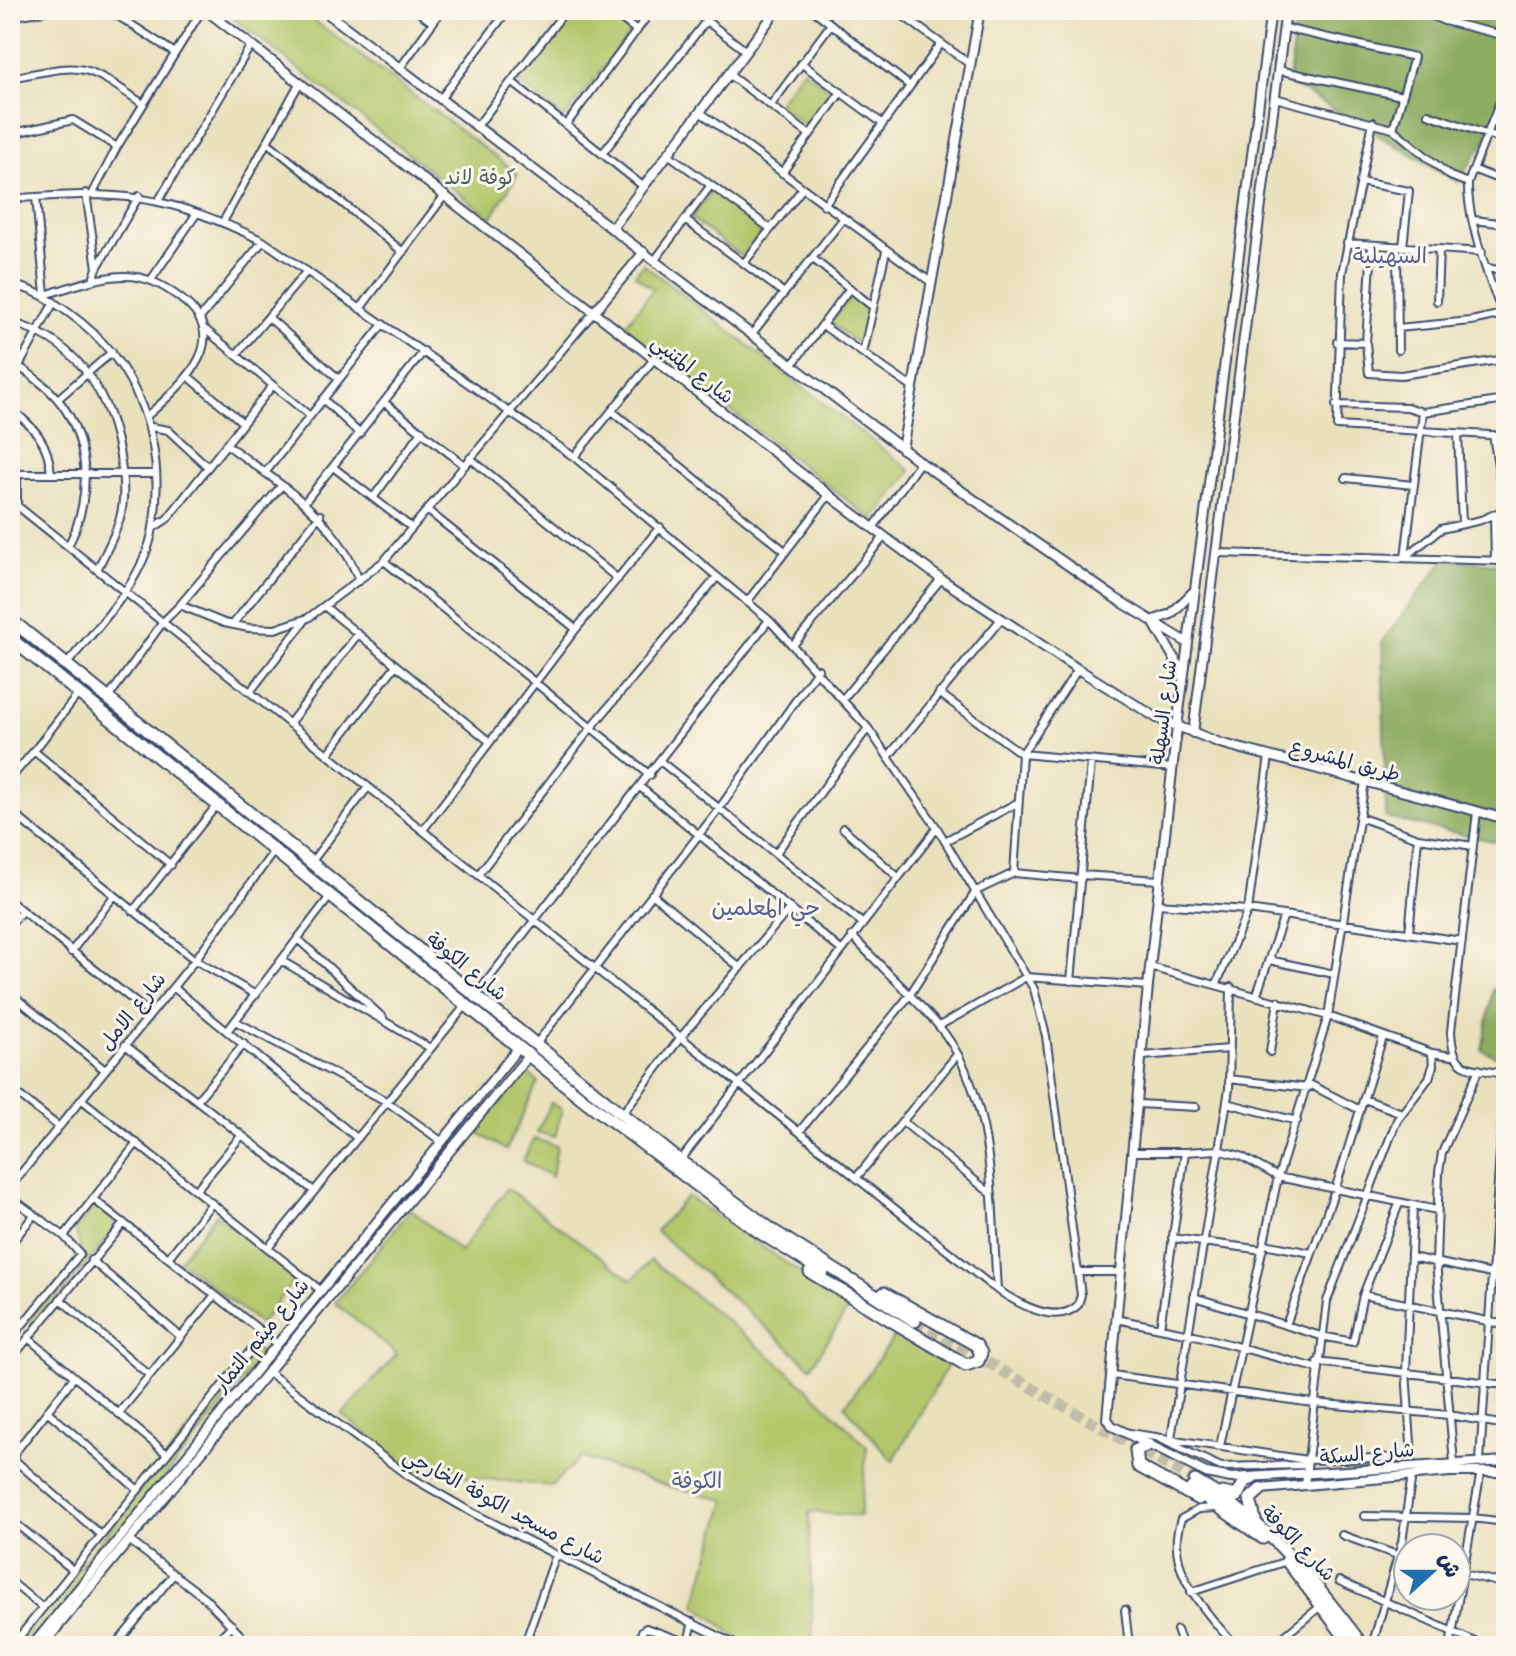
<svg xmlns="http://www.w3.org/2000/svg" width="1516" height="1656" viewBox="0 0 1516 1656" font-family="'Shantell Sans','Playpen Sans Arabic',sans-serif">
<rect width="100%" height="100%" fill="#fbf7ec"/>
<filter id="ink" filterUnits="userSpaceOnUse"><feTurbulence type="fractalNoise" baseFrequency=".0125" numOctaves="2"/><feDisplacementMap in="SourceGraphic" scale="16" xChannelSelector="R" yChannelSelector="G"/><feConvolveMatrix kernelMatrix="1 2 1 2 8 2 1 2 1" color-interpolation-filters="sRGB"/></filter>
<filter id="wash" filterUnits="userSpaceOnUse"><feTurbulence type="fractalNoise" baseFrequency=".006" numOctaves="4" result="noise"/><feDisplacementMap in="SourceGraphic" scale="32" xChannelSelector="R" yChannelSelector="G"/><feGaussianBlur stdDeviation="1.8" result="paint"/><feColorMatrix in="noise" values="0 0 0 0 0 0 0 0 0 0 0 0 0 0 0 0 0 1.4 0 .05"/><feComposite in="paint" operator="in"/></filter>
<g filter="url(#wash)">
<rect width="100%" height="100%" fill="#e9e0bc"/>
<path fill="#b2c76c" stroke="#667b65" stroke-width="2" d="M223,10H300L518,174L491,218Z
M572,10H604L631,31L565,118L517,82Z
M803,69L835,93L809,128L777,104Z
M712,191L763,230L742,257L691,218Z
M643,264L911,471L873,520L623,328L653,289L635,275Z
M851,295L870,309L862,347L830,323Z
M527,1072L538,1082L506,1150L475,1131Z
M551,1103L562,1109L555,1137L537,1132Z
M534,1139L557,1146L552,1177L523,1161Z
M507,1188L632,1280L651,1260C725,1321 802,1376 867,1447L860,1516L809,1512L813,1646H747L695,1604L726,1500L668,1486L581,1457L551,1486L415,1471L342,1415L397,1354L335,1303L411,1209L460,1252Z
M687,1196L850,1306L811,1367L656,1231Z
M94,1207H100L114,1217L118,1226L35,1326L28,1320L82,1254L75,1229Z
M216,1214L296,1278L260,1324L179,1260Z
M897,1333L948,1365L893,1461L845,1406Z
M255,1348L263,1355L29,1646H15Z"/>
<path fill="#8dac60" stroke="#546e5f" stroke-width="2" d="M1296,10H1506V130L1495,125L1458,182L1289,83Z
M1445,559L1506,565V844L1386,818L1382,641Z
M1493,989L1506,990V1061L1482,1050Z"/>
</g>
<g filter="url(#ink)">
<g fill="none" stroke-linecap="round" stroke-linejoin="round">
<path stroke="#c0bda9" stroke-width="11" stroke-dasharray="11 5.5" stroke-linecap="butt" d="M915,1321L1195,1481"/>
<g stroke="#3a4a6c" stroke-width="10">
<path id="street" d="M109,10L175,53
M416,10L432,22
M610,10L637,31
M692,10L746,51
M813,10L910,86
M895,10L971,65
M1419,10L1444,21L1506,36
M10,17L49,10
M1284,28L1414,57L1393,129
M801,63L882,123
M400,68L442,10
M1278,70L1402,96
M728,74L810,135
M10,78C85,64 80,60 143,104
M512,82L644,187
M1506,86L1468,183C1467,220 1490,286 1506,320
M441,98L508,10
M1275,98L1393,129L1450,176L1468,183
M771,105L831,24
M700,112L932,283
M1428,114L1506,141
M1373,122L1342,273L1337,426L1506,436
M478,125L566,10
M566,125L652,10
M10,134L73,120L117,147
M267,142L403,252
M602,154L706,21
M668,154L771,229
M1475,170L1506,182
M782,173L841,92
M1360,182L1409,191L1403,247
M86,193L97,268L93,280
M93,193L117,147L202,10
M36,197L45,295C70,287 96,277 123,276C145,275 163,285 180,298C236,339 183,384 147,416
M10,199C118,190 164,193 263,241L574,457L769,620L868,728L937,828L1034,989L1046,1036L1081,1295L1078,1305C1055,1328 1010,1299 989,1284L10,500
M159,200L251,45
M824,205L940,45
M685,220L784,293
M1474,220L1506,224
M223,222L300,82
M1347,243L1482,252
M1372,245L1366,343L1369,373L1401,375L1506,359
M1397,246L1398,350
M812,258L873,307
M655,260L711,185
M744,263L802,189
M97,268L139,196
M1488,268L1506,272
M151,280L197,213
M10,285C33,288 51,300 69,313C139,363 167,444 153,528C144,581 99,625 66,665
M1437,301L1439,249
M360,309L445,195
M201,317L263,241
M268,317L339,379
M10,322C75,340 107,387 119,451C123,472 126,497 120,518C115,536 105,553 97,570
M822,325L913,388
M1398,328L1471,321L1503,314
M206,330L310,416
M751,335L843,219
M1337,342L1366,343
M863,353L886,251
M236,355L307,271
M10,363C22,367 31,375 41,383C90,422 96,493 68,546
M792,365L850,288
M19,366L54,302
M188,376L243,423
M59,398L112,352
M323,399L360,434
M385,403L464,465
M1336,405L1407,407L1423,412L1506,400
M10,408C34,427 49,442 51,474
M612,411L785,551
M151,427L168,430L208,467
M1458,435L1462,523
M1493,435L1505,509
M226,444C279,484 336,516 359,581
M574,457L654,359
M470,458L618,579
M10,459L17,474V505
M333,467L412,528
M265,473L383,324
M17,474H155
M1346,478L1413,485
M373,498L422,431
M304,503L424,351
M427,510L576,629
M1494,516L1495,561
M153,528L167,519L273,385
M873,528L920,462
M1218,553L1506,561
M1405,557L1423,412
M1405,557L1441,529L1481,520L1506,509
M384,561L650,775
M747,602L829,495
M180,605L282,485
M324,606L490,742
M233,624L320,515
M794,644L884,537
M10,663L21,647
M250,692L304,622
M79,693L34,751L171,865
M939,693L1022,754L1173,768
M108,698L163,622L180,605L224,623L249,628L275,629L308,618L384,561L594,312
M843,699L941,579
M289,724L358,634
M328,754L396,665
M888,757L1001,619
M660,761L862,923
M10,779L34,751
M640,787L841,950
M10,811L195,960L256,995
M1477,812L1451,1031C1453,1075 1469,1065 1506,1075
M1359,817L1418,838
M843,828L898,877
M423,830L576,629L660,527
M945,841L1017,803
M776,853L868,728
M310,864L368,787
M1014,873L1022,754L1078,669
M478,875L591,728L717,577
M1081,875L1160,880
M652,894L740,968
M10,901L150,1014
M1157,904L1248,910L1462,941
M133,911L216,806
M10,925L22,911
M1409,933L1418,838L1473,846
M852,936C880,966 911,994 937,1024C997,1094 991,1204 997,1290
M298,939L383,1018
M71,952L114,896
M1269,960L1334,974
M282,961L430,1048
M1150,967L1328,1016L1432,1053
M1071,981L1091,762
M1217,983L1248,910L1269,756
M173,987L357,1138
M10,993L105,1070
M1257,994L1284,915
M476,995L769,620
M235,1021L386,1101L441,1141
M939,1026L1026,977L1148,986
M228,1030L331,895
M536,1044L719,809L818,669
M125,1045L314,1191
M1270,1052L1278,1001
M1143,1056L1229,1049
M1229,1079L1308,1088
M1309,1084L1360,1110
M10,1088L59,1127
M81,1099L319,1289
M198,1099L244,1044
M1364,1099L1402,1113
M1227,1103L1297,1121
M1138,1104L1196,1107
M622,1114L681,1037L790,908
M902,1121L989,1192
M799,1132L909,996L976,891L1014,873L1081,879
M1134,1152H1185
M680,1161L937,828
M856,1178L956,1056
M10,1187L195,960L274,851
M196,1190L242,1135
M10,1197L64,1236L80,1254L10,1340
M93,1199L137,1143
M64,1236L93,1199L276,1343
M1172,1238L1263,1250
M1264,1244L1311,1253
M10,1245L34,1215
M268,1248L466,1005
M1411,1257L1506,1277
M168,1258L212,1203
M91,1260L181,1337
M1078,1272H1122
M1363,1295L1506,1325
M1194,1297L1321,1336L1353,1342L1363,1295L1399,1204
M60,1299L149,1375
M1116,1319L1195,1335L1316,1368
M1286,1325L1335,1190L1383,1037
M1160,1328L1185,1152L1218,1150L1241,1156L1278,1177L1437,1210
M28,1338L167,1454
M10,1360L124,1223
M1317,1362L1506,1385
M268,1372L407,1475L471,1512L738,1646
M1112,1375L1313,1403L1449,1415L1506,1425
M47,1411L138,1490
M119,1413L215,1295
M1129,1433L1307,1460L1412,1457
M1158,1438L1221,1467L1306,1465
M1171,1438L1229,1089L1231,987
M1220,1446L1278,1177L1328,1016L1365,782
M11,1457L101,1535
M1412,1458L1406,1371L1413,1207
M10,1459L74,1377
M1480,1461L1505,1074
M1454,1463L1436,1262L1439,1172L1442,1153L1479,1069
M1305,1485L1327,1301L1397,1120L1429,1078L1433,1066L1432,1053L1452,1056
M1215,1508L1199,1509L1181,1519C1163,1569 1205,1610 1235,1646
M1364,1516L1472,1518L1506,1522
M10,1519L73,1570
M1342,1535L1408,1559
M130,1541L205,1598L251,1646
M1456,1572L1506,1584
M10,1581L43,1608
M1339,1581L1484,1646
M1191,1592L1287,1561
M1125,1610L1129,1646
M1177,1630L1183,1646
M12,1646L264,1334
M115,1646L173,1575
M212,1646L232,1625
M524,1646L556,1555
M639,1646L642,1631L646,1628L688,1643
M687,1646L693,1622
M1272,1646L1322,1605
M1372,1646L1402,1542L1412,1475
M1450,1646L1481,1471"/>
</g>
<g stroke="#3a4a6c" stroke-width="12">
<path id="secondary" d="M206,10L829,495L941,579L1078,669L1157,718L1220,743L1506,819
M323,10L920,462L1115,598L1188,643
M1271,10L1177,727L1148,986L1107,1419L1112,1426L1206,1473L1231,1478L1506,1461
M613,227L777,10
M594,312L644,252
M902,449L980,10
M1152,621L1171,614L1193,592
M1155,625L1182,672
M1193,733L1286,10
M1261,1489L1450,1472H1506
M32,1646L519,1047
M42,1646L529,1055"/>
</g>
<g stroke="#3a4a6c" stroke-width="15">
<path id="highway" d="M10,619L680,1161L772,1230L915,1321
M10,638L583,1099L759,1232L823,1272
M810,1272L966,1365L978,1361L981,1353L976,1345L884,1293
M1148,1445L1136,1450L1138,1466L1198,1499
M1195,1481C1268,1521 1314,1581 1363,1646
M1192,1488L1263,1538
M1222,1493L1237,1496L1245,1481L1251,1479
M1255,1520L1250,1499L1261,1489
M1287,1561L1352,1646"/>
</g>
<use href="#street" stroke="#fff" stroke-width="6"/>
<use href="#secondary" stroke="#fff" stroke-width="8"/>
<use href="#highway" stroke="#fff" stroke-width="11"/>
</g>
</g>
<g text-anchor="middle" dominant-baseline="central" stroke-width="6" stroke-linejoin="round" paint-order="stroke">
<g font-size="20" fill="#485d62" stroke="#fbf7ec">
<text x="480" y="177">كوفة لاند</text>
</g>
<g font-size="20" fill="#1b2f5e" stroke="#fbf7ec">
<text transform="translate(693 369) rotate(38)">شارع المتنبي</text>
<text transform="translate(1163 712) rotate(-83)">شارع السهلة</text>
<text transform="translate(1345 760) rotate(15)">طريق المشروع</text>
<text transform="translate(467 966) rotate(39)">شارع الكوفة</text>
<text transform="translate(132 1011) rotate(-51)">شارع الامل</text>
<text transform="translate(261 1335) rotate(-51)">شارع ميثم التمار</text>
<text transform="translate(1367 1453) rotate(-5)">شارع السكة</text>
<text transform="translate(504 1506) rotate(28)">شارع مسجد الكوفة الخارجي</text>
<text transform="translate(1299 1543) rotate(46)">شارع الكوفة</text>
</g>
<g font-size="22" fill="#535d8f" stroke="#fbf7ec">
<text x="1390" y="255">السهيلية</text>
<text x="766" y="907">حي المعلمين</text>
<text x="697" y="1480">الكوفة</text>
</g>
</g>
<rect width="1516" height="1656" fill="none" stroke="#fbf7ec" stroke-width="40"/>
<g transform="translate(1432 1572) rotate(69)"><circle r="38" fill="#fbf7ec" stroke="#a1a7b3" stroke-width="2"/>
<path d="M0-6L14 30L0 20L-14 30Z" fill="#1f6fb2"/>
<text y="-12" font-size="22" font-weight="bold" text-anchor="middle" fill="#1b2f5e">ش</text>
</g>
</svg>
